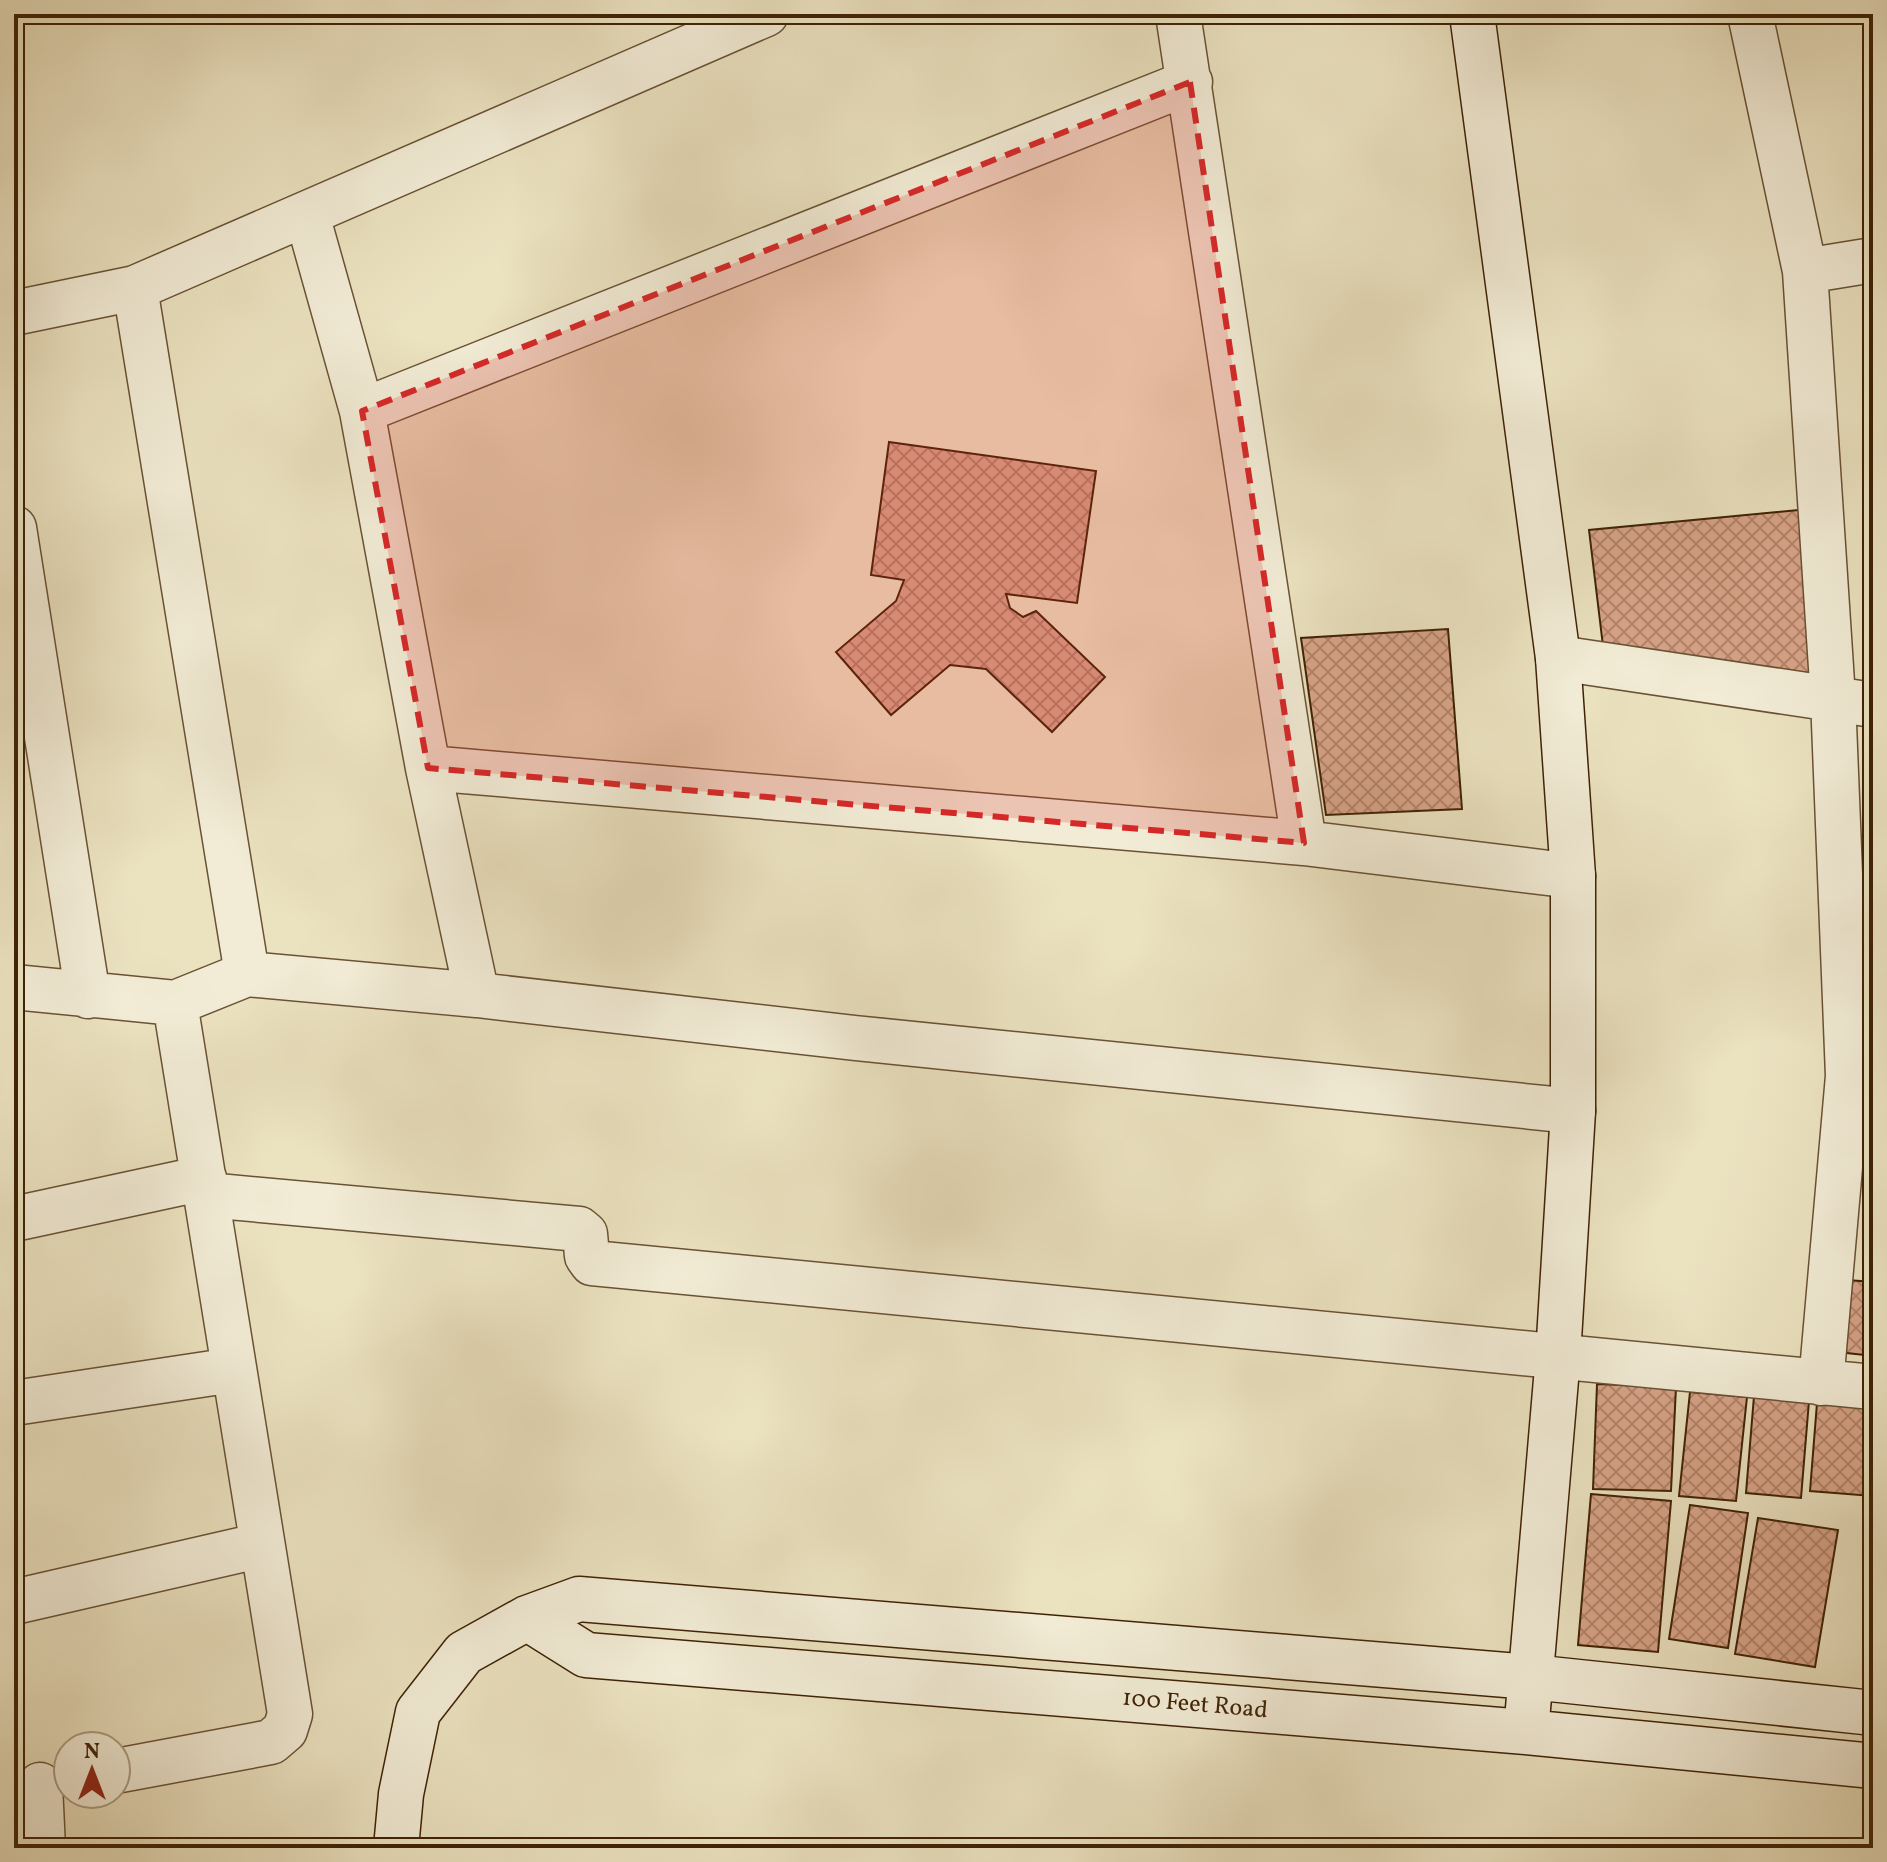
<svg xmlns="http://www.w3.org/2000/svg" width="1887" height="1862" viewBox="0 0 1887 1862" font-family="Vollkorn,serif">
<defs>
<pattern id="building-cross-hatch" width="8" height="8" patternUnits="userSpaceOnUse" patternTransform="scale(2)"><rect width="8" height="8" fill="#d8a387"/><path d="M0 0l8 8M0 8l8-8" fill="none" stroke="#b1846c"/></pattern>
</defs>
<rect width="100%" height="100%" fill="#ebe2c0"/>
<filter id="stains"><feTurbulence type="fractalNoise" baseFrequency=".0025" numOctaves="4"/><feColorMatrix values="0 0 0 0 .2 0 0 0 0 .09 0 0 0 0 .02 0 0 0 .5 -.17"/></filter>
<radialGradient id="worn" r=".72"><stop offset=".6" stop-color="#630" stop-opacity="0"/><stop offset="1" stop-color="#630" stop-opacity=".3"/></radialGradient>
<path fill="url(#building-cross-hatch)" stroke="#3f2205" stroke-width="2" d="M889,442L1096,471L1077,603L1006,594L1010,608L1023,617L1036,611L1105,677L1052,732L986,669L950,665L891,715L836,652L896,601L904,580L871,575Z
M1809,509L1823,689L1603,646L1589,530Z
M1448,629L1462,809L1326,815L1301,638Z
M1858,836H1873V893H1858Z
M1847,1280L1873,1282V1356L1838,1352Z
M1597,1384L1676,1387L1671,1491L1593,1489Z
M1690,1392L1747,1397L1736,1501L1679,1496Z
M1754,1396L1809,1401L1801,1498L1746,1493Z
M1817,1403L1873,1407L1872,1496L1810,1491Z
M1591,1494L1671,1501L1658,1652L1578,1645Z
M1690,1505L1748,1513L1728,1648L1669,1639Z
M1758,1518L1838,1530L1815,1667L1735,1654Z"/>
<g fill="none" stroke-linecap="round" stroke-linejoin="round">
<g stroke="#6a5234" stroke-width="47">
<path id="street" d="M1178,14L1304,843
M1750,14L1805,271L1833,698L1848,1076L1821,1383
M307,215L362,411L428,768L477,995
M1805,271L1873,260
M135,288L247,974
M14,313L135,288L766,14
M362,411L1190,82
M14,528L88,996
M1558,658L1873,705
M428,768L1304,843L1573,876
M14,987L175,1003L247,974L477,995L855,1038L1573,1111
M207,1195L579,1229L585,1234L587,1256L592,1263L1873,1387
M14,1219L204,1178
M14,1403L233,1370
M14,1602L262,1545
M116,1771L271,1742L285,1730L290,1714L175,1003
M40,1785L43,1848"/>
</g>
<g stroke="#3f2205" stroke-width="47">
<path id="secondary" d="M1472,14L1558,658L1573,876V1111L1558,1356L1526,1732
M527,1618L586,1655L1526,1732L1873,1766
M396,1848L401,1794L418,1712L464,1653L527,1618L579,1599L1531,1677L1873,1713"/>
</g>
<use href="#street" stroke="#f2ecd6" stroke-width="44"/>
<use href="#secondary" stroke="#f2ecd6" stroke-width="44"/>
</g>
<path fill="#d62828" fill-opacity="0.2" stroke="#d62828" stroke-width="6" stroke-dasharray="16 10" stroke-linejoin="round" d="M1190,82L1304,843L428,768L362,411Z"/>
<g text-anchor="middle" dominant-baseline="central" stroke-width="6" stroke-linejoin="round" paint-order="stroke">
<g font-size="24" fill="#3f2205" stroke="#f2ecd6">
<text transform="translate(1195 1705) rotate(5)">100 Feet Road</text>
</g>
</g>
<rect width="1887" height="1862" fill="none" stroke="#ebe2c0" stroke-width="48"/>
<rect x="16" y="16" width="1855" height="1830" fill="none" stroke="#3f2205" stroke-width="4"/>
<rect x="24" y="24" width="1839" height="1814" fill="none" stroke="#3f2205" stroke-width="2"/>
<g transform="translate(92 1770)"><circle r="38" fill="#f2ecd6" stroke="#aa9b82" stroke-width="2"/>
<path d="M0-6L14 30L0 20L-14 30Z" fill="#8f2418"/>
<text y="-12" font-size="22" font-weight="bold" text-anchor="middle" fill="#3f2205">N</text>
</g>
<rect width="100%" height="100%" filter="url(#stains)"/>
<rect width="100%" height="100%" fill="url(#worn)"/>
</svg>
